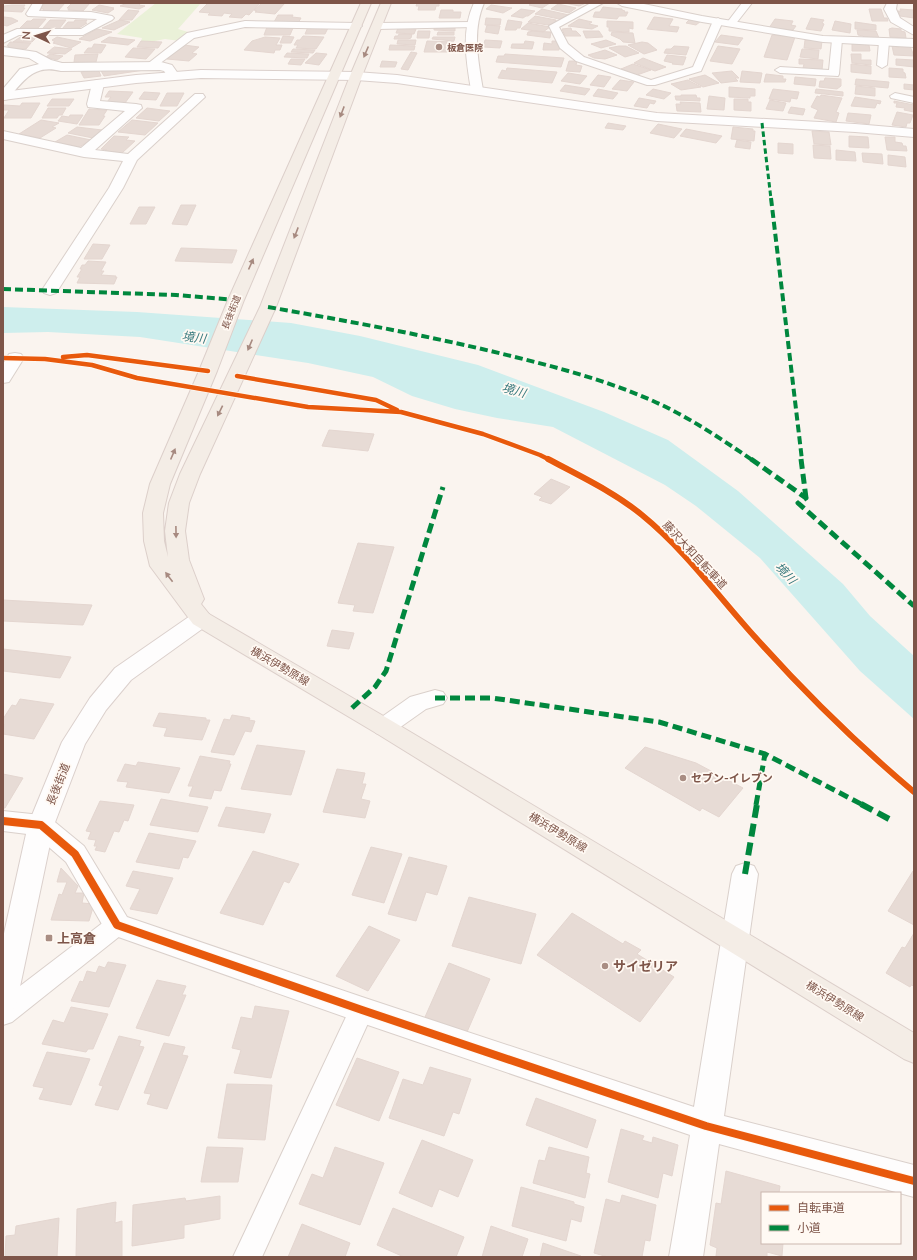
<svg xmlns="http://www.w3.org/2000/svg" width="917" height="1260" viewBox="0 0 917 1260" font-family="Mulish,'Noto Sans JP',sans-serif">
<rect width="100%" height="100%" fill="#faf4ef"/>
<path fill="#eaf1d8" d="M156,3H201L178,29L188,32L180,41L165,39L150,42L141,41L142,38L117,34Z"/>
<path fill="#ceeeed" d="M3,307L137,312L291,323L360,336L478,365L604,412L668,440L738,491L843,584L870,616L914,656V719L860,671L760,558L696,506L665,485L553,427L497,418L455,409L412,396L373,377L308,363L140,337L48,332L3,333Z"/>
<path fill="#e7dbd5" stroke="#e4d6d0" d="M45,3H65L57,12H42L44,9H40Z
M72,3H90L83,11L68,10L69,8H67Z
M127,3H141L139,5L145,6L139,9L120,6Z
M208,3H260L249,15L246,14L242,18L229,17L232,14L224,13L222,16L208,15L210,13L199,12Z
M262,3H285L275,14L255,12L257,11L254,10Z
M417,3H439V6H436L435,10H418L419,6H416Z
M532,3H550L542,8L529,5Z
M565,3H586L579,6Z
M558,4L576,8L569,13L551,9Z
M12,5H25L23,8H25L22,12L3,11L4,6Z
M99,5L114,8L112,9H114L108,13L92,10Z
M491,5L512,8L503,13L486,9Z
M603,7L622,9V10L625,11L624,12H628L626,16H619L617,19L593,17L595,12H600Z
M521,9L535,11L528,16H526L523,18L511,16Z
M542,9L569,15L559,19L535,14Z
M869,9H881L884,18H887L888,21H872Z
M900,9L914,10V18L900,16L898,11H901Z
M128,10L139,11L132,20H119Z
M441,10H453V12H461L460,18H439Z
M278,15H293L292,17L301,18L298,23L274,22Z
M535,16L556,20L555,21H557L553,24L548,25L528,22Z
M4,17L12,18L18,21L7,26L3,25V18Z
M654,17L673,19L669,26L679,27L677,32L647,29Z
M486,18L501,19L500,25H485Z
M811,18L824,20L822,23L824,24L821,31L806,29Z
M33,19H46L38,28H20L27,21H31Z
M579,19L592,22L589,24L598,26L592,29L568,26Z
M690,19L701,21L696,25L686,23Z
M775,19L793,21L791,25L796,26L793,30L769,28Z
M50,20H66L59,29L43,28Z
M75,20H87L85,23H87L79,28L62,29L68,22H74Z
M120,20L130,22L114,30L102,28Z
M508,20L522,22L520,28H517L516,30H505Z
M607,21L633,22V29L629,28V32L609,31V27H607Z
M835,21L851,24L850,33L832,30Z
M855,22L876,25V30L855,29Z
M528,23L550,27L543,32L521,29Z
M487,25L500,26L498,34L485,32Z
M267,27L293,28L290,35H264Z
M308,27L328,28L325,34H305Z
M398,28L416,29L414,34L396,33Z
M434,28H455V31L434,30Z
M571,28L572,31H576L581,36H565L562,29Z
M892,28L901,29V31L905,32L906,38L890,37L889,29Z
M97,29L112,32L90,41L79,39Z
M857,30L876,31L879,38L864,37L863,36L858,35Z
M418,31H430L429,38H417Z
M534,31L551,32L550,38L527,35L528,32Z
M583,31H599L603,37L586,38Z
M438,32H454V35H437Z
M612,32L633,33L635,43L623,42L620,39L611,35Z
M399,34H412L411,38L408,39H394L395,36H398Z
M721,35L743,38L738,45L715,42Z
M772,35L795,37L787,60L764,57Z
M22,36H38L32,42H13Z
M283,36L294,37L291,43H280Z
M303,36L324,37L316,49L296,48L298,45H294L297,40H300Z
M57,37L81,42L71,48L53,43L55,42L52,40Z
M109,37L135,40L128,45L101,42Z
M265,37L280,38L276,45H282L280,50H275L274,53L244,50L252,41Z
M433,37H455L454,41L432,39Z
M398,40H416L415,45L397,44Z
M485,40L502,41L500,48L483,47Z
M606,40L616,44L601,48L591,44Z
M805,40L822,41L821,49L804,48Z
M141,41L162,42L158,48L137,47Z
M427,41L454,42L451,52H424Z
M525,41L534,42L532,49L511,48L512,44H524Z
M552,41H558L557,44L560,45L559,50H543L544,43L552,44Z
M10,42L31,43L26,49L7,48L9,46H7Z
M642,42L648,43L657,50L644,54L628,45Z
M852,43L869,45L870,51H852Z
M94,44L106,45L101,53H84L88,48H92Z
M184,45L199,47L192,53L197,54L189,61L167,59Z
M390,45L415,46L414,50H389Z
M899,45L910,46L914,56L894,55L892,46L899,47Z
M619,46H626L639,53L625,57L609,48Z
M674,46L689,47L686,55L664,53L666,49H671Z
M718,46L740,49L732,64L710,61Z
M54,47L72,49L65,54L47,53Z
M133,48L155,49L146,59L125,57Z
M293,49L315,50L313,53L291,52Z
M802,49L819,50L818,59L800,57Z
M605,50L617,55L605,59L594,58L588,55Z
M411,52L417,53L408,70L401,69Z
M287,53L309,54L307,58L284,57Z
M316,53L327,54L319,65L305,63Z
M50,54L63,56L57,60L46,57Z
M98,54L96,62H74L75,55Z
M505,54L564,58L561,67L496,62L498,56H504Z
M851,54H861V60H871V65L852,63Z
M667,55L686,57L683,65L672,64L673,63L664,61Z
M643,58L666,67L655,71L634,63Z
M291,59H305L301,65L288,64Z
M799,59L823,60L822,70L803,68L804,64H799Z
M896,59L914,60V67L896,65Z
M382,61L397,62L395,67H380Z
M569,61H577L576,65L582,66L580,72L566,71Z
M633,64L651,70L637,75L621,69Z
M851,64L871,66V74L851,72Z
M507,68L557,72L552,83L498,78L502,70L506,71Z
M889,68L903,69V72L905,73L906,78L889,77Z
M98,69L101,76L84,78L81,72Z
M100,69H151L104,76Z
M732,71L739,78H735L738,81L721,83L712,73Z
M742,71L762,73L760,83L740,82Z
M568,73L587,76L580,84L561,81Z
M766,74L783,76V79H786L785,82H764Z
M598,75L611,77L604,87L590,85Z
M705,75L719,83L703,87L689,79Z
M795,77L816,79L815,86L794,84Z
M825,78L841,79V86L837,89L819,87L820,81H824Z
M856,79L889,82L888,88L855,85Z
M620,80L634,82L627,91L612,89Z
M688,80L701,87L681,90L671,84Z
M904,84L914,85V90L904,89Z
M565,85L590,89L585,95L560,91Z
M856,86L875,88V96L855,94Z
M729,87L755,89V96H750V98L729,97Z
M598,89L618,93L613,99L593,96Z
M653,89L671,93L664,99L646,95Z
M773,89L799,92L797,99L791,98L790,102L769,99Z
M816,89L843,92V96L815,93Z
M109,91L133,92L125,103L107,102L111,97H105Z
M144,92L160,93L156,100L139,99Z
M167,93H184L177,106H160Z
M681,95H696L697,98H700V101L676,100L675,96H681Z
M821,95L842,98L836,112L839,113L836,122L814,118L818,110L811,107L817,96L820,97Z
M709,96L725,98L724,110L707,109Z
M855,97L881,101L880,104L877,103L875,108L851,106Z
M639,98L656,101L654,104L650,103L647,108L634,106Z
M52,99H74L69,106H47Z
M734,99H748V102H751V111L734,110Z
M770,100L786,103L783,111L766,109Z
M894,101L914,105V112L904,110L905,108L896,107L897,103H894Z
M680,102L700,103L701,112L677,111L676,104H681Z
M22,103H40L31,118H4L9,110H3L4,105L20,106Z
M791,107L805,109L803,115L788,113Z
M48,108H66L62,115H59L57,118H42Z
M147,108L170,111L159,121L136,118Z
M89,109L107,110L103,116H105L99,125H79Z
M897,112L913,115L910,123H907L906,127L892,125Z
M848,113L871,115L869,124L846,121Z
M70,115H83L77,124L58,121L62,116L69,117Z
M41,120L59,123L52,127L56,128L40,138L19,134Z
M132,120L158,123L145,135L118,132Z
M608,123L626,126L623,130L605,128Z
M658,124L682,129L674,138L650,133Z
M77,127L102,130L93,138L68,133Z
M733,127L753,129V131H755L754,141L731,139Z
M686,129L722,136L716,143L680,136Z
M812,131L829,132L831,145L814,144Z
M67,135L91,140L79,147L55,142Z
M114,136L129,137L126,140L135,141L122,153L105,151L107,150L101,149Z
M849,136L868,137L869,148L849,147Z
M885,137H895V142L902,143L903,146H906L907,151L887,150Z
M737,140L751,142L750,149L735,147Z
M778,143L793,144V154L778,153Z
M813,145L830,146L831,159L814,158Z
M836,150L855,152L856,161L836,160Z
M862,153L882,154L883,164L863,162Z
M888,155L905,157L906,167L888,165Z
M181,205H196L187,225L172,224Z
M139,207H155L146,224H130Z
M93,244L110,245L102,259H84Z
M181,248L237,250L232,263L175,261Z
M88,261L106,262L101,271H104L101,275L116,276L115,277H117L114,284L77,283L80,277H77L82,269H80L82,265H85Z
M329,430L374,434L368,451L322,446Z
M551,479L570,487L551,504L539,500L542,497L534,494Z
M358,543L394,547L373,613L353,611L355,605L338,603Z
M3,600L92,605L83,625L3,621Z
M332,630L354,633L349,649L327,646Z
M3,649L71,657L60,678L3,671Z
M20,699L54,704L34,739L3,734L4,724H3V719L12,705L16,706Z
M159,713L206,718V720H210L202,740L164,736L167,728L153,726Z
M232,715L250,718L249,720L255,721L251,732L245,731L234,755L211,752L224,719L230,720Z
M257,745L305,751L291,795L241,789Z
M645,747L696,763L743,788L719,817L702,808L700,811L625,768Z
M200,756L230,761L229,764H231L221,791L214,790L211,799L189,796L193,786H188Z
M138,762L180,768L169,793L126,787L128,782L117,781L125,764L136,766Z
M337,769L365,773L362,784H366L361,799L370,801L365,818L323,812Z
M3,774L23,778L5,808H3Z
M161,799L208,807L198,832L150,825Z
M100,801L134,805L128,821L124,820L119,832L114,831L105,852L95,850L97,846H94L96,840L88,839L91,832L86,831Z
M226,807L271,814L264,833L218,826Z
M149,833L196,841L188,858L183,857L179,869L136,862Z
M371,847L402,854L384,903L352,895Z
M253,851L299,864L289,883L284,881L263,925L220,913Z
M409,857L447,866L437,895L426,892L416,921L388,914Z
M61,868L78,886L75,893H84L82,903L94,904L89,921L51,920L59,894L62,895L67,882H57Z
M133,871L173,878L157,914L130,909L140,889L126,886Z
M913,871H914V925L888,911Z
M469,897L536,914L521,964L452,946Z
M572,913L623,944L625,941L641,950L637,954L674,977L640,1022L537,955Z
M369,926L400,940L368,991L336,976Z
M914,933V986L911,985L910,987L886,973L902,947L905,948Z
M108,962L126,965L109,1007L71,1001L80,981L83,982L87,971L96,973L99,966L105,968Z
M449,963L490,979L467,1032L425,1017Z
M157,980L186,986L182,995H186L169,1036L136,1028Z
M255,1006L289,1011L271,1078L234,1073L241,1050L232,1048L241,1017L252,1019Z
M71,1007L108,1014L93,1049H88L86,1052L42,1044L53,1020L64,1023Z
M119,1036L141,1041L139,1046L144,1047L118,1110L95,1105L103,1086L99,1085Z
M164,1043L185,1047L182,1055L188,1056L167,1109L147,1104L151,1094L144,1093Z
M47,1052L90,1059L71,1105L39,1099L44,1088L33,1086Z
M357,1058L399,1072L379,1121L336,1105Z
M430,1067L471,1079L459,1114L453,1112L444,1136L389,1118L403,1079L423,1085Z
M227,1084L272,1085L265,1140L218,1138Z
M536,1098L596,1120L587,1148L526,1125Z
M621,1129L644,1136L642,1140L652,1143L653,1137L678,1145L672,1176L663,1173L658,1198L608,1182Z
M422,1140L473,1160L458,1197L439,1189L432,1207L399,1193Z
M207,1147L243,1148L238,1182H201Z
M335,1147L384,1163L360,1225L299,1204L312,1174L323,1178Z
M549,1147L589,1157L586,1173L590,1174L585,1198L533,1183L539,1160L545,1161Z
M726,1171L780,1186L779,1193H762V1243H783L782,1256L767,1252V1257H721L716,1256L717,1248L710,1245L716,1203L721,1204Z
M521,1187L574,1202V1204L584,1207L581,1222L571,1219L566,1241L512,1226Z
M622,1195L656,1205L650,1241L645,1240L642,1257H608L594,1253L606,1199L620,1203Z
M220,1196V1219L184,1225V1238L132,1246L133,1205L185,1198L186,1201Z
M116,1202L115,1223L122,1221V1257H76L77,1209Z
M393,1208L464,1237L456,1257H404L377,1245Z
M59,1218L57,1257H5L6,1236L15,1235L16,1226Z
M302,1224L350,1243L345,1257H288Z
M491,1226L528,1239L522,1257H482Z
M543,1243L581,1256V1257H540Z"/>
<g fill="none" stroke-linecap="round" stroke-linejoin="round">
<g stroke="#dad0cb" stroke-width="2">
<path id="lane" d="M591,3H603L559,27L568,44L584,57L651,80L693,67L713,21L718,18L723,21L701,71L655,85H647L576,61L560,48L549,26Z
M742,3H752L734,26H728L726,24Z
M245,21L357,23L362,26L357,29L245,27L194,38L155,67H147L146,65L187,33Z
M472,22L475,23L477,25L475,27L377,29L372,26L377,23Z
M837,37L842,40L839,74L838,76L780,73L775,70L780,67L829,70L832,40Z
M884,39L889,42L887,65L882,68L877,65L879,42Z
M895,93L914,97V103L891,98L890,96Z
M117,915L125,918L129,925L125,932L12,1022L3,1025V999L109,918Z
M362,999L371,1002L374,1010L262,1257H233L353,1002Z"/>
</g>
<g stroke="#dad0cb" stroke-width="2">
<path id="street" d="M33,3H43L39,11L91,12L112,16L114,18L112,20L83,35H19L3,43V35L17,29H81L97,19L28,16L26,14Z
M474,3H484C472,31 478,60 483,90L481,93H473L471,90C466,60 461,31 474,3Z
M617,3H639L702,16L823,36L914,39V47L823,42L702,22L622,6Z
M887,3H897L896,9L900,18L914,27V35L891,22L884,9Z
M3,47L36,52L51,60L62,63L161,62L172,65L179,75L177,78H169L164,71L160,70L61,71C34,64 24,80 8,99L4,100L3,89L20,69L39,64L29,58L3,55Z
M98,80L102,81L104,84L100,101L136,104L141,105L142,108L95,150L128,154L195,94H203L205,97L137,160L123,188L58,290L56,293L50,295L44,293L42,290L109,188L123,161L84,157L3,139V131L81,148L125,111L88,107L87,104L92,84L94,81Z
M15,353L21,354L24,358L9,382L3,383V364L9,354Z
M435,690L443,692L447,698L443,704L426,709L392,733L384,736L376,733L372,727L376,721L410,697Z
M3,811L41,815L50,818L84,846L127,917L362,997L694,1107L732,874L736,866L745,863L754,866L758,874L724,1116L914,1165V1197L719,1144L703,1257H669L690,1135L362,1023L107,933L66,862L35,835L3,831Z"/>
</g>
<g stroke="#dbd0cc" stroke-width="2">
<path id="secondary" d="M201,70L356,72L397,75L657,113L855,124L914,129V137L855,132L657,121L397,83L356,80L201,78L136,83L3,100V92L136,75Z
M201,611L209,614L212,619L209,624L131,680L106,710L85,744L54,825L17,1001L13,1010L3,1014V938L28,825L62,742L90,698L115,668L193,614Z"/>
</g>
<g stroke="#dccfca" stroke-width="2">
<path id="primary" d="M361,3H371L244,300L217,371L170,484L163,513L164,541L168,557L165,531L169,503L180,474L260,307L350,76L381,3H391L362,76L276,307L200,474L189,503L185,531L189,560L204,599L201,604L209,614L392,721L914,1033V1063L904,1059L376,733L193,624L150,566L144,541L143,513L150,484L199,371L228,300Z"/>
</g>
<path stroke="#ddd2ce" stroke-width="2" stroke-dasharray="1 2.5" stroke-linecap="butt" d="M137,378L173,385
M263,400L308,407"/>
<use href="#lane" fill="#fefdfd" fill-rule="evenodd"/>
<use href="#street" fill="#fefdfd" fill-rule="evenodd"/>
<use href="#secondary" fill="#fefdfd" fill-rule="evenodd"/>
<use href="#primary" fill="#f4ede6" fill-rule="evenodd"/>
<path stroke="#00873e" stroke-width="3" stroke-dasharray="5.5 3" stroke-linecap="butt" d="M762,123L771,199"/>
<path stroke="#00873e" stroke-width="4" stroke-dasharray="8 4" stroke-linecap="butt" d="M771,198L802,460
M3,289L176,295L236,300
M268,307C347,321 425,335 503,354C560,368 618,383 670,409C699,424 726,442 752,460"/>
<path stroke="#00873e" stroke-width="5" stroke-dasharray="10 5" stroke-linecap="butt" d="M751,459L806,498L798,503L914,606
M801,459L806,498
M435,698H492L659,722L765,754L863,805
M352,708L375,687L386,671L443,487
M756,805L765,754"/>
<path stroke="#00873e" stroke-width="6" stroke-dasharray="13 6" stroke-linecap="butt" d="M861,804L889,819
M745,874L757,804"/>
<g stroke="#fff9f3" stroke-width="6">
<path id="cycleway-far2" d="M63,357L87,355L208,371
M3,358L45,359L92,365L137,378L308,407L401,412L483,434L540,455L550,460
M237,376L376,400L397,410"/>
</g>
<g stroke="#fff9f3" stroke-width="8">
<path id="cycleway-far1" d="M548,459C580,476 614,492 642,515C685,550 718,596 755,637C805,693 857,744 914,792"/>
</g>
<g stroke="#fff9f3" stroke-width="10">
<path id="cycleway" d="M3,821L41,825L75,854L117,925L362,1010L706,1126L914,1181"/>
</g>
<use href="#cycleway-far2" stroke="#e8590c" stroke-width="4.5"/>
<use href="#cycleway-far1" stroke="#e8590c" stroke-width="6"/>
<use href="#cycleway" stroke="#e8590c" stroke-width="8"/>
</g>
<defs><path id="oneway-solid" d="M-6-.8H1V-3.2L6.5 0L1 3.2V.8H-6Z"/></defs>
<g fill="#a78a80">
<use href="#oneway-solid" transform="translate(366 52) rotate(113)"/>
<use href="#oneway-solid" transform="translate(342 112) rotate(111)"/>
<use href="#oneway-solid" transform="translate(296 233) rotate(111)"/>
<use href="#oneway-solid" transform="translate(251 264) rotate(-66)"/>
<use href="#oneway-solid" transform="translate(250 345) rotate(113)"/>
<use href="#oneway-solid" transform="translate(220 411) rotate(116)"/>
<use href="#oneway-solid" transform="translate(173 454) rotate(-67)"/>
<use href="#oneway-solid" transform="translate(176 532) rotate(89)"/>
<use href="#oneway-solid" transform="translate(169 577) rotate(-127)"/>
</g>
<g fill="#a98d83" stroke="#fff9f3" stroke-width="1.5">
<circle cx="439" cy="47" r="4"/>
<circle cx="683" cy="778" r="4"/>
<rect x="45" y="934" width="8" height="8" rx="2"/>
<circle cx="605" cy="966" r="4"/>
</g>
<g text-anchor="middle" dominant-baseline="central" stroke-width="3.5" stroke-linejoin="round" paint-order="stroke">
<g font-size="9" font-weight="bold" fill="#7e5549" stroke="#fff9f3" text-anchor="start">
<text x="447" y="47">板倉医院</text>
</g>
<g font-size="9" fill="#7e5549" stroke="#fff9f3">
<text transform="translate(231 312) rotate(-68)">長後街道</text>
</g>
<g font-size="11" fill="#7e5549" stroke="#fff9f3">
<text transform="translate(695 555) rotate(47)">藤沢大和自転車道</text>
<text transform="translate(280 666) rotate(30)">横浜伊勢原線</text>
<text transform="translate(58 784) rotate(-68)">長後街道</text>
<text transform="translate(558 832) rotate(31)">横浜伊勢原線</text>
<text transform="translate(835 1001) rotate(32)">横浜伊勢原線</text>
</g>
<g font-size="11" font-weight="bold" fill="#7e5549" stroke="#fff9f3" text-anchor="start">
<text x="691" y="778">セブン-イレブン</text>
</g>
<g font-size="12" font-style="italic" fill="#37797d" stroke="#fff9f3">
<text transform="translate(194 337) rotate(7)">境川</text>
<text transform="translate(514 390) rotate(16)">境川</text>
<text transform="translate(786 573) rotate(47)">境川</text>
</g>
<g font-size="13" font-weight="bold" fill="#7e5549" stroke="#fff9f3" text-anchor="start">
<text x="57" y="938">上高倉</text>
<text x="613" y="966">サイゼリア</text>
</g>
</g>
<rect width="917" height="1260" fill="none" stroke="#7e5549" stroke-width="8"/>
<rect x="761" y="1192" width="140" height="52" fill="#fff9f3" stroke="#cbb7af"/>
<rect x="769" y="1205" width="20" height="6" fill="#e8590c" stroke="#cbb7af"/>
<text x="797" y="1212" font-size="12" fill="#7e5549">自転車道</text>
<rect x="769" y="1225" width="20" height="6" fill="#00873e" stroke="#cbb7af"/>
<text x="797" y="1232" font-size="12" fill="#7e5549">小道</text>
<g transform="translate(36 36) rotate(274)" stroke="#fff9f3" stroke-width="3" paint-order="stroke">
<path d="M0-3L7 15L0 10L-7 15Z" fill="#7e5549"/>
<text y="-6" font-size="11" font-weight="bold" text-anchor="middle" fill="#7e5549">N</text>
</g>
</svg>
